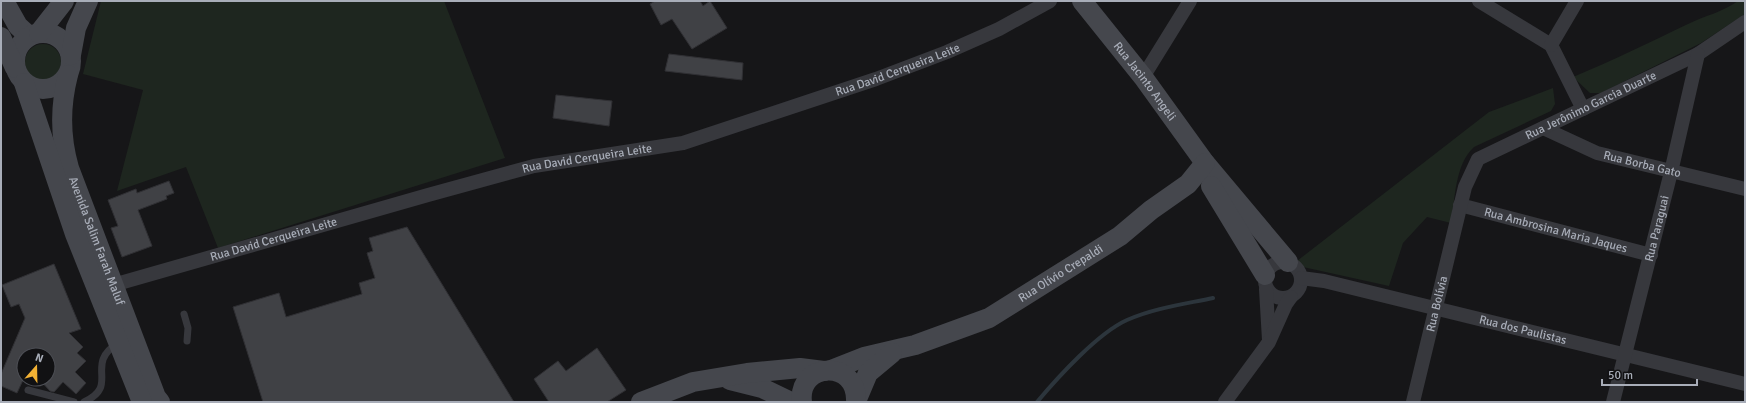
<svg xmlns="http://www.w3.org/2000/svg" width="1746" height="403" viewBox="0 0 1746 403" font-family="Signika,sans-serif">
<rect width="100%" height="100%" fill="#161618"/>
<path fill="#1e261f" d="M101,1H444L505,158L218,248L186,167L117,191L143,90L83,74Z
M1738,1H1745V14L1701,43L1601,93H1590L1573,77C1612,61 1650,42 1688,24C1704,16 1723,12 1738,1Z
M25 62a18 18 0 1 1 36 0a18 18 0 1 1-36 0Z
M1553,88L1555,104L1551,111L1474,147C1455,164 1455,199 1451,223L1427,217L1403,243L1389,286L1303,267L1297,261L1489,112Z"/>
<g fill="none" stroke-linecap="round" stroke-linejoin="round">
<path stroke="#2c353c" stroke-width="4" d="M1037,402C1058,377 1098,333 1127,320C1154,308 1185,304 1213,298"/>
</g>
<path fill="#404145" stroke="#303034" d="M655,1H700L703,6L710,1L727,28L692,49L672,19L661,25L650,4Z
M669,54L743,63L742,80L665,71Z
M556,95L612,101L609,126L553,118Z
M169,181L174,193L166,196L167,199L138,210L152,246L122,257L111,228L118,226L108,200L136,189L137,193Z
M407,227L514,402H263L233,307L279,293L286,317L362,294L359,283L375,278L367,253L373,251L369,238Z
M54,264L81,329L69,333L83,347L77,353L86,361L75,372L86,383L76,394L63,382L54,392L50,391L39,379H48V355H24V378L17,393L1,386V374L25,318L19,304L11,307L2,285Z
M597,348L626,390L607,402H549L534,379L558,361L566,371Z"/>
<g fill="none" stroke-linecap="round" stroke-linejoin="round">
<path stroke="#37383d" stroke-width="7" d="M184,314L188,328L187,341
M28,390L74,402
M84,402C121,385 83,365 118,343"/>
<g stroke="#37383d" stroke-width="14">
<path d="M1479,1L1551,45L1583,109"/>
<path d="M1551,45L1577,1"/>
<path d="M1143,77L1190,1"/>
<path id="s1" d="M1543,128L1597,153L1745,189"/>
<path id="s2" d="M1460,205L1651,255"/>
<circle cx="1283" cy="280" r="18"/>
<path id="s3" d="M1301,278L1324,281L1745,384"/>
<path id="s4" d="M113,285L428,195L534,166L683,143L876,79L947,52L999,29L1050,1"/>
<path d="M1266,289L1269,340"/>
<path d="M1225,402L1269,342L1286,304L1291,297"/>
<path id="s5" d="M1413,402L1465,187L1478,159L1698,54L1745,22"/>
<path id="s6" d="M1613,402L1671,172L1698,54"/>
</g>
<g stroke="#45474d" stroke-width="20">
<path d="M4,1L18,26L29,36"/>
<path id="s7" d="M1082,1L1143,77L1205,163L1288,262"/>
<circle cx="43" cy="61" r="28"/>
<path d="M39,33L64,1"/>
<path d="M1,37L15,68"/>
<path d="M71,55L76,28L88,1"/>
<path id="s8" d="M68,75C60,106 60,137 69,168L156,397L160,402"/>
<path d="M24,83L75,234L142,402"/>
<path d="M1211,186L1265,275"/>
<path id="s9" d="M831,370L864,357L915,345L989,318L1120,236L1151,210L1188,184L1205,163"/>
<path d="M730,380L762,388L791,402"/>
<path d="M857,399L868,373L892,353"/>
<path d="M641,402L693,382L747,373L800,368L824,371"/>
<path d="M802,402C797,362 858,358 856,402"/>
</g>
</g>
<g text-anchor="middle" dominant-baseline="central" stroke-width="4" stroke-linejoin="round" paint-order="stroke">
<g font-size="12" fill="#a8adb8" stroke="#111113">
<text stroke="none"><textPath href="#s4" startOffset="815">Rua David Cerqueira Leite</textPath></text>
<text stroke="none"><textPath href="#s7" startOffset="102">Rua Jacinto Angeli</textPath></text>
<text stroke="none"><textPath href="#s5" startOffset="377">Rua Jerônimo Garcia Duarte</textPath></text>
<text stroke="none"><textPath href="#s4" startOffset="491">Rua David Cerqueira Leite</textPath></text>
<text stroke="none"><textPath href="#s1" startOffset="106">Rua Borba Gato</textPath></text>
<text stroke="none"><textPath href="#s6" startOffset="179">Rua Paraguai</textPath></text>
<text stroke="none"><textPath href="#s2" startOffset="99">Rua Ambrosina Maria Jaques</textPath></text>
<text stroke="none"><textPath href="#s4" startOffset="167">Rua David Cerqueira Leite</textPath></text>
<text stroke="none"><textPath href="#s8" startOffset="172">Avenida Salim Farah Maluf</textPath></text>
<text stroke="none"><textPath href="#s9" startOffset="251">Rua Olívio Crepaldi</textPath></text>
<text stroke="none"><textPath href="#s5" startOffset="101">Rua Bolívia</textPath></text>
<text stroke="none"><textPath href="#s3" startOffset="228">Rua dos Paulistas</textPath></text>
</g>
</g>
<rect width="1746" height="403" fill="none" stroke="#a8adb8" stroke-width="4"/>
<g transform="translate(36 367) rotate(20)"><circle r="19" fill="#111113" stroke="#4d4f55"/>
<path d="M0-3L7 15L0 10L-7 15Z" fill="#f2b134"/>
<text y="-6" font-size="11" font-weight="bold" text-anchor="middle" fill="#a8adb8">N</text>
</g>
<path d="M1602 379v6h95v-6" fill="none" stroke="#a8adb8" stroke-width="2"/>
<text x="1608" y="379" font-size="12" fill="#a8adb8" stroke="#111113" stroke-width="3" paint-order="stroke">50 m</text>
</svg>
